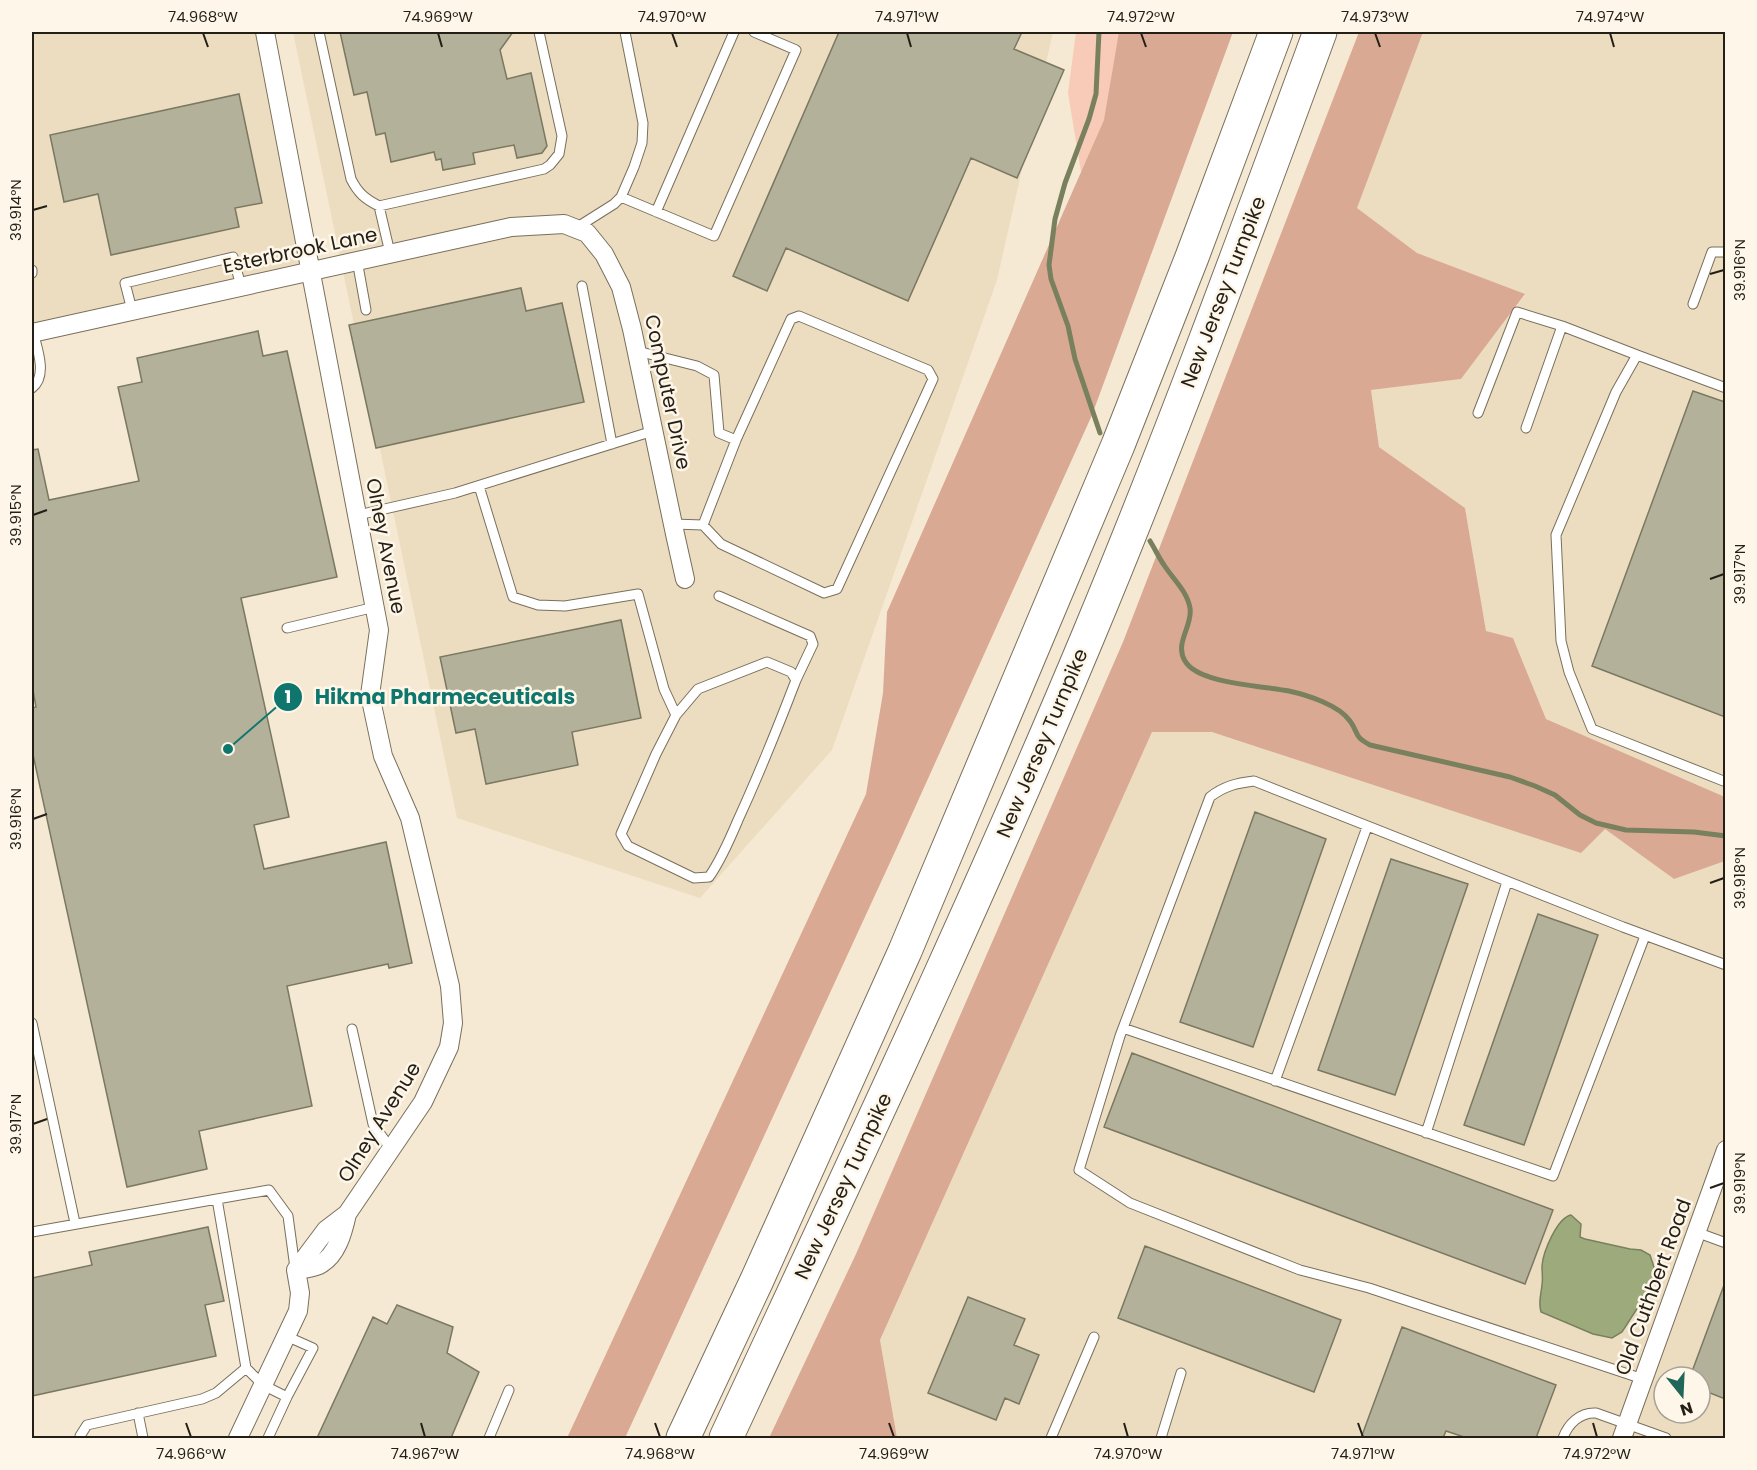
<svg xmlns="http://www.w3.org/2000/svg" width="1757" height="1470" viewBox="0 0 1757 1470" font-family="Poppins,sans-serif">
<rect width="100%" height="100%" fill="#f5e9d3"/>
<path fill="#ecddc1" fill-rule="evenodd" d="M32,32H261L311,270L32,330Z
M293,32H1053L997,280L832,750L700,898L457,818Z
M1423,32H1725V797L1546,719L1513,638L1486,632L1465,508L1379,447L1371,390L1461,379L1525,295L1417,253L1356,208Z
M1152,732H1212L1604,828L1674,879L1725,861V1438H897L880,1340ZM1664,1377H1700V1413H1664Z"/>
<path fill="#f7cbb7" d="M1076,32H1216L1110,347L1068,93Z"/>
<path fill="#daa993" d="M1119,32H1233L1092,415L899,843L625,1438H567L866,794L883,693L887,612L1104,120Z
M1359,32H1423L1357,208L1417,253L1525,294L1461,379L1371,390L1379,447L1465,508L1486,631L1513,638L1546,719L1725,797V861L1674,879L1605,829L1581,853L1212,732H1152L880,1340L897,1438H769L856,1254L1123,642Z"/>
<path fill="#9daa7c" stroke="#78805e" stroke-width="1.5" d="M1571,1215L1581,1224L1580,1237L1585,1239L1630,1249L1641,1250L1650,1255L1657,1276L1655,1281L1622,1332L1612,1338L1593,1334L1541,1312C1538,1302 1541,1295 1542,1285C1543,1279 1542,1272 1542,1266C1543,1252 1557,1218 1571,1215Z"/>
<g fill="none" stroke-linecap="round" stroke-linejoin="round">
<path stroke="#78805e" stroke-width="5" d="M1099,32L1096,94L1089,119L1065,183L1055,219L1049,265L1051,279L1068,326L1075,359L1100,433
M1150,541C1155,549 1159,558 1164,565C1173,579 1187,591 1190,608C1193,626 1174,643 1185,661C1198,684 1264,686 1289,691C1307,695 1339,705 1350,721C1359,733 1353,736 1370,745L1510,777L1535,786L1555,795L1580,815L1596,823L1626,830L1694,832L1726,836"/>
</g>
<path fill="#b3b19a" stroke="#7a7862" stroke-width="1.5" d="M340,32H513L500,50L507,79L531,73L547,146L542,153L517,158L514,145L473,153L475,164L443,170L441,159L436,160L434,152L391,162L385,133L376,135L367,92L354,95Z
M839,32H1022L1014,49L1064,70L1017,178L971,158L908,301L786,248L767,291L733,276Z
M239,94L262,203L235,208L239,227L111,255L98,194L64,202L50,135Z
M521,288L526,311L562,303L584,402L376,448L349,325Z
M258,331L263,356L287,351L337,577L241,598L289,817L254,825L264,869L386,842L412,963L389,968L388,964L287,986L312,1106L199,1131L207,1169L127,1187L32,750V708L36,707L32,685V450L38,449L49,500L139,481L118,387L142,382L137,358Z
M1693,391L1725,402V717L1592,666Z
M621,620L641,718L572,732L578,765L486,784L475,729L456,733L440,657Z
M1255,812L1326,839L1253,1047L1180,1022Z
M1391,859L1468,884L1395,1095L1318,1070Z
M1538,914L1598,935L1524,1145L1464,1125Z
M1132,1053L1553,1210L1525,1284L1104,1127Z
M208,1227L224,1301L205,1305L216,1356L32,1396V1278L92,1265L89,1252Z
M1145,1246L1341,1320L1314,1392L1118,1318Z
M1724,1285L1725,1286V1399L1700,1389V1377H1690Z
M968,1297L1025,1319L1014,1345L1039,1355L1019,1404L1005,1398L996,1420L928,1393Z
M397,1305L453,1327L447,1353L479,1372L451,1438H317L373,1317L387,1324Z
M1402,1327L1556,1385L1536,1438H1467L1446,1431L1443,1438H1361Z"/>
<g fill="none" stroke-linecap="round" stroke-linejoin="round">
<g stroke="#796f5b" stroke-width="11">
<path id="service" d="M319,32L351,179C358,193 365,199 379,206L544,169L550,165L559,154L562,136L539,32
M621,197L714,236L796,50L754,32
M379,206L390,253
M656,212L734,32
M576,228L614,204L621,197L634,167L642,143L643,123L625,32
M357,260L366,310
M32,270V273
M582,286L612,444
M1693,304L1712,252H1726
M132,310L125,283L233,257L241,286
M637,351L697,366L714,375L719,433L736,440L791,319L799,316L928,370L933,379L837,589L824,593L721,544L703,525L673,524
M32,388C48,376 37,348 33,332
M1726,388L1637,355L1616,392L1556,535L1561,641L1569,672L1592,729L1726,782
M1478,413L1517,312L1562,326
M1526,428L1562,326L1637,355
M479,486L513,597L538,605L565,606L638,594L664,689L676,715
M358,515L455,493L653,431
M703,525L736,440
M719,596L810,636L813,644L796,680
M287,628L375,607
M767,662L791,672L796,680C778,727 759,774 738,820C730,839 721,860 709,877L694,878L628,846L621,834L656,754L676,715L698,689Z
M32,1023L75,1223
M1123,1028L1553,1176L1645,936
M352,1029L373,1124L391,1149
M1275,1081L1367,827
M1426,1133L1507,882
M217,1199L269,1190L288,1216L295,1268
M32,1232L217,1199L246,1368L263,1385L287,1397L268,1438
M1696,1232L1726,1243
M286,1336L313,1348L287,1397
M1643,1379L1369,1288L1300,1270L1130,1203L1079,1170L1120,1036L1210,797C1224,786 1237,783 1254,781L1623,927L1726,965
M138,1413L143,1438
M80,1438V1436L87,1425L202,1399L216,1393L246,1368
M489,1438L509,1390
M1051,1438L1094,1337
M1161,1438L1181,1373
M1563,1438C1568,1424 1580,1412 1596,1413L1666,1438"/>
</g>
<g stroke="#796f5b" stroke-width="20">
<path id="minor" d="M265,32L379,630L370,695L383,756L410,818L450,986L453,1023L449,1047L423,1102L347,1214L326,1230L296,1270C303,1269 312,1268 319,1265C337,1256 343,1232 347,1214
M32,333L511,227L564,224L587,233L604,254L621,287L632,329L675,534L685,579
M238,1438L298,1311L300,1293L296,1270
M1622,1438L1726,1150"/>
</g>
<g stroke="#796f5b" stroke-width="35">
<path id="motorway" d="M683,1438L757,1280L905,951L1118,445L1192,257L1276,32
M726,1438C850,1171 976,905 1089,634C1172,435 1246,233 1320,32"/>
</g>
<use href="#service" stroke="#fff" stroke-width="9"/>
<use href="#minor" stroke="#fff" stroke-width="18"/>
<use href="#motorway" stroke="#fff" stroke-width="33"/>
</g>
<path fill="none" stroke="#231f17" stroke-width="2" d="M203,33L208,47M438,33L442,47M672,33L677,47M907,33L911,47M1141,33L1146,47M1375,33L1380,47M1610,33L1614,47M33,210L47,206M1710,274L1724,270M33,515L47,510M1710,579L1724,574M33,819L47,814M1710,883L1724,878M33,1124L47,1119M1710,1188L1724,1183M186,1423L191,1437M421,1423L425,1437M655,1423L660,1437M889,1423L894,1437M1124,1423L1128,1437M1358,1423L1363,1437M1593,1423L1597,1437"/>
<g text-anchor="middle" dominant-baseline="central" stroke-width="5" stroke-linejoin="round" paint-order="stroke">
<g font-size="20" fill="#231f17" stroke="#fef7e9">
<text transform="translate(300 250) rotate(-12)">Esterbrook Lane</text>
<text transform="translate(1223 292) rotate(-69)">New Jersey Turnpike</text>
<text transform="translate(668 392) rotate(78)">Computer Drive</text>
<text transform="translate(386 546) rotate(79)">Olney Avenue</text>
<text transform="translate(1042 743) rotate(-67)">New Jersey Turnpike</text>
<text transform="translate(379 1122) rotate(-58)">Olney Avenue</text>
<text transform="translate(843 1186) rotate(-65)">New Jersey Turnpike</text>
<text transform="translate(1653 1287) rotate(-70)">Old Cuthbert Road</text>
</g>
</g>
<path fill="none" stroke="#0f766e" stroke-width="2" d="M228 749L288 697"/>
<g fill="#0f766e" stroke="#fef7e9" stroke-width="2">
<circle cx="228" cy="749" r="6"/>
<circle cx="288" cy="697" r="15"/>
</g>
<g font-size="18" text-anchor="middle" font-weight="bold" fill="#fff">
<text x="288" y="703">1</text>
</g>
<g font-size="21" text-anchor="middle" font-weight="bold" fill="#0f766e" stroke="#fef7e9" stroke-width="5" stroke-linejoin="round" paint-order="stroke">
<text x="445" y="704">Hikma Pharmeceuticals</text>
</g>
<rect width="1757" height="1470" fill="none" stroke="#fef7e9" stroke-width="66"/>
<g transform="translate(1682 1395) rotate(162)"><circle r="28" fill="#fef7e9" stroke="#a6a195" stroke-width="1.5"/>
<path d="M0-4.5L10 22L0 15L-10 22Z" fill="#206659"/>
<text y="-9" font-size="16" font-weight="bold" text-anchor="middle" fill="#231f17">N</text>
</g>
<rect x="33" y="33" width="1691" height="1404" fill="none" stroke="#231f17" stroke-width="2"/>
<g font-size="15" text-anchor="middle" fill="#231f17">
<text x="203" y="22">74.968°W</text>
<text x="438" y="22">74.969°W</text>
<text x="672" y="22">74.970°W</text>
<text x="907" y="22">74.971°W</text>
<text x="1141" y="22">74.972°W</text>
<text x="1375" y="22">74.973°W</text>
<text x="1610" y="22">74.974°W</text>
<text transform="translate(16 210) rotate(-90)" y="5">39.914°N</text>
<text transform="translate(1740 270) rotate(-90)" y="5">39.916°N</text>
<text transform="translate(16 515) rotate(-90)" y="5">39.915°N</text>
<text transform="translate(1740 574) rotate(-90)" y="5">39.917°N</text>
<text transform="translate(16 819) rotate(-90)" y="5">39.916°N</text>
<text transform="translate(1740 878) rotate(-90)" y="5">39.918°N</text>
<text transform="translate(16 1124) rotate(-90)" y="5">39.917°N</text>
<text transform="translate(1740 1183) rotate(-90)" y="5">39.919°N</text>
<text x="191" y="1459">74.966°W</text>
<text x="425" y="1459">74.967°W</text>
<text x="660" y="1459">74.968°W</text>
<text x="894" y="1459">74.969°W</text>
<text x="1128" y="1459">74.970°W</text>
<text x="1363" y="1459">74.971°W</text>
<text x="1597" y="1459">74.972°W</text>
</g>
</svg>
